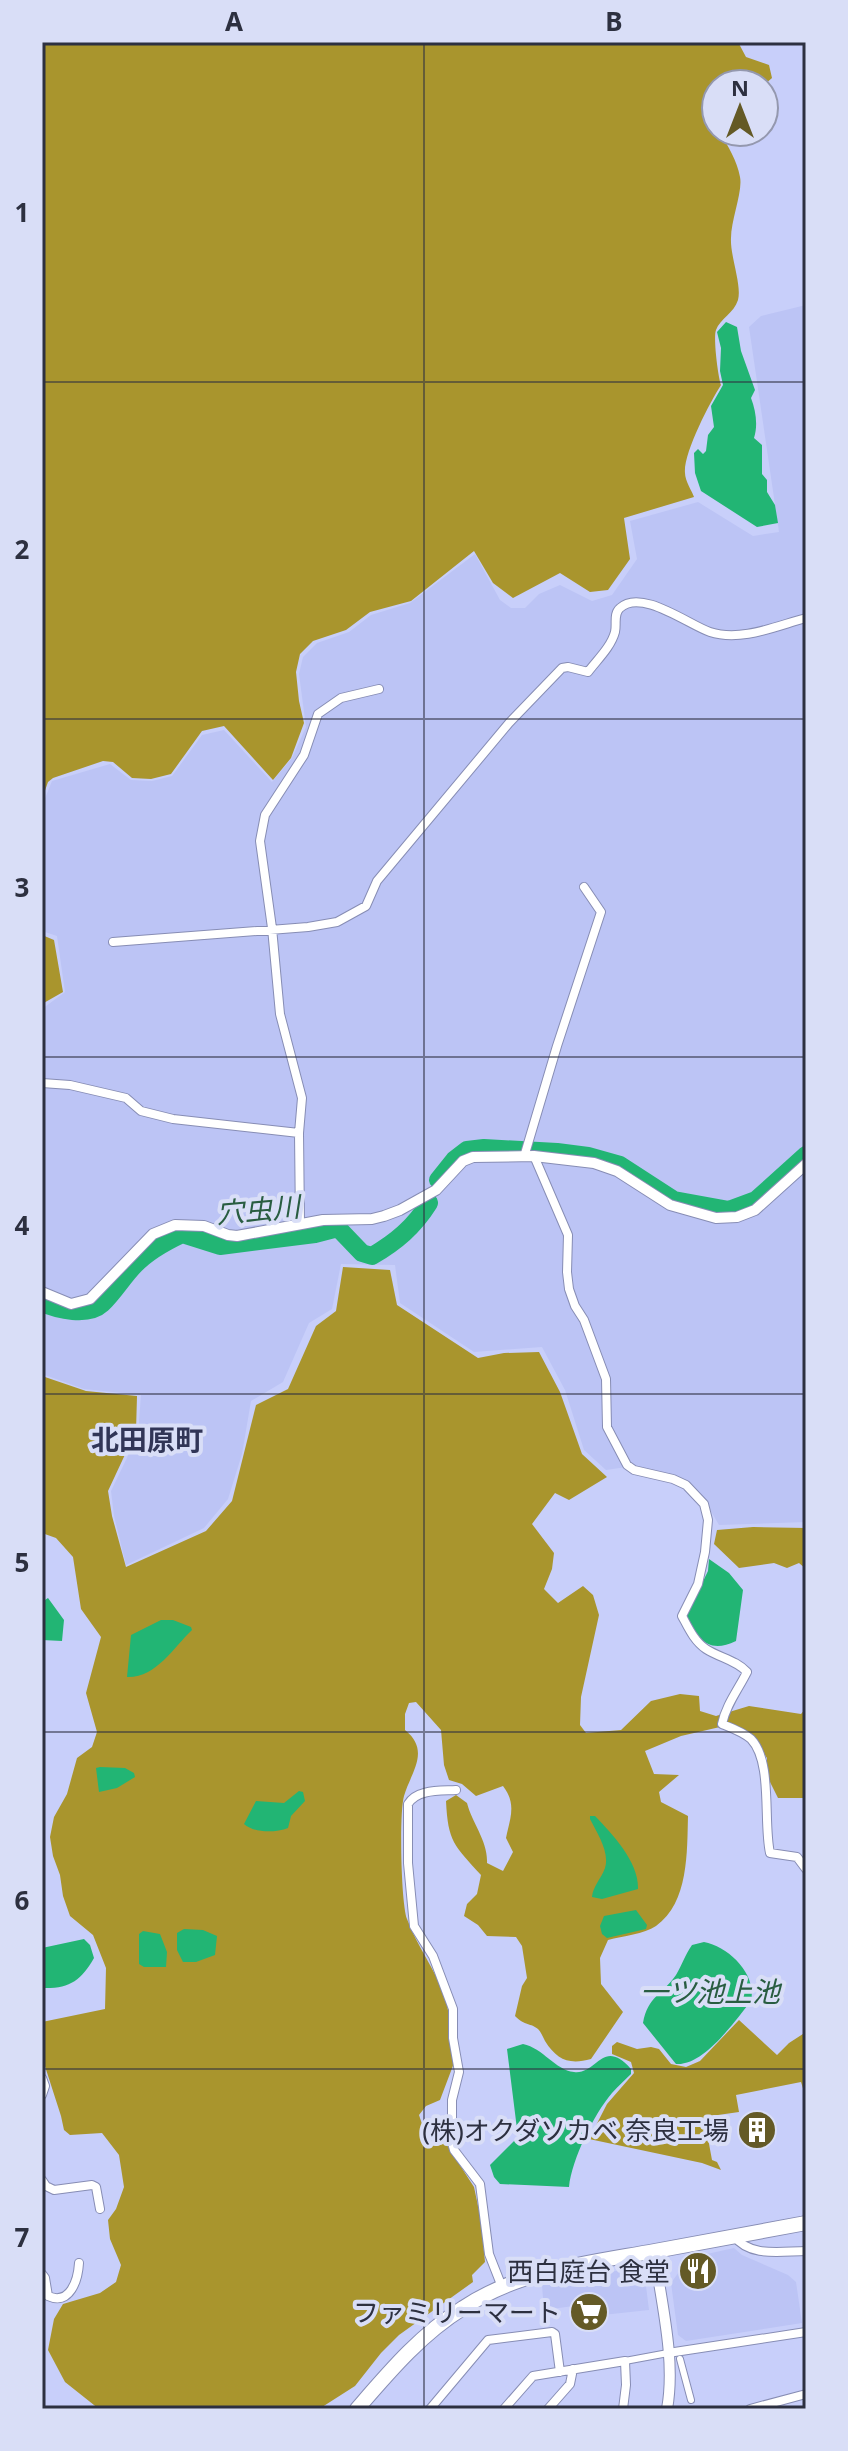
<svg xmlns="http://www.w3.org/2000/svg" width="848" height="2451" viewBox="0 0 848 2451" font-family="'Noto Sans','Noto Sans JP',sans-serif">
<rect width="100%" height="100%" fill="#c8cffa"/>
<path fill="#bcc4f5" d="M806,305V1522L719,1525L701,1494L682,1480L667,1473L633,1466L606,1470L584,1450L565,1390L542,1347L474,1352L400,1303L395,1265L341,1264L332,1309L309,1323L283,1382L251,1401L242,1454L228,1499L204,1528L126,1565L114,1516L111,1491L138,1435L141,1395L84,1389L42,1374V1009L65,992L57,936L42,931V806L52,781L110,764L131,780L152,781L172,776L202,735L224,730L272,782L292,758L306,727L299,674L303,657L317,643L349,632L371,615L410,603L475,554L500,600L511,608H525L539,594L560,585L592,601L612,595L637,559L630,521L698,502L753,536L779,532L749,327L761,316Z
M734,2248L742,2255L788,2275L796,2282L802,2323L686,2341L678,2335L671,2283L689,2258Z
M621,2270L646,2286L649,2310L584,2317L581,2305L544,2310L542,2285Z"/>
<path fill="#a9952d" d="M42,42H738L746,57L769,65L772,78L764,85L716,84V132H720C728,147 737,160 740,177C743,191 731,220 731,238C730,256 742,285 738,300C734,313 720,319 716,330C713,337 718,376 721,385C710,402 683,454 685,473C685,481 692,491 694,497L624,518L630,559L608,590L590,592L560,573L513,598L493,583L474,551L411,601L370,612L346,630L313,641L300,654L296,672L299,701L304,723L291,758L273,780L224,726L202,731L171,774L151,779L132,778L113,762L103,761L53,778L48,782L42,799Z
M42,935L54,940L63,992L42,1004Z
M343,1267L390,1270L397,1305L478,1358L504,1353L539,1352L560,1392L582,1454L607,1477L569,1500L555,1493L532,1524L554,1553L552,1569L544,1589L558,1603L583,1586L593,1595L599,1615L581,1697L580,1725L586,1733L621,1730L651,1701L680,1694L699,1696L700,1711L716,1716L749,1706L801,1714L806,1708V1798H778L767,1776V1758L752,1736L733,1724L681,1736L645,1751L654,1774L679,1775L659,1792L661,1802L688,1816C687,1851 689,1903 656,1926C644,1934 623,1936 608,1940L600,1958L601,1984L623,2012L591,2059C569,2065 557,2060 545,2041C543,2037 541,2032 538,2029C531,2023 525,2026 515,2016L522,1986L527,1978L522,1946L516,1937L487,1936L478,1925L464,1916L467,1904L477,1894L481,1875C454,1845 448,1842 446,1801L456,1795L467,1803C472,1823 488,1841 487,1863L503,1871L513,1852L506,1838C510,1818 517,1804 503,1786L476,1796L462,1784L449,1780L444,1765L441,1730L416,1702L409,1703L405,1714V1730C431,1751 411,1772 404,1796C399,1813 401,1903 407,1919C417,1946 435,1969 445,1997C452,2019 447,2041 454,2063L440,2100L426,2106L419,2115L424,2130L444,2127L445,2142L474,2187L481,2220L485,2262L472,2275L473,2282L399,2335L381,2353L355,2386L319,2409H99L65,2382L48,2350L54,2319L63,2304L100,2293L116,2282L121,2265L110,2239L108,2220L116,2209L124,2187L119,2155L102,2133L70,2135L64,2130L61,2116L42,2057V2022L105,2009L106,1968L93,1935L70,1916L63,1896L60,1875L53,1856L50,1837L54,1817L67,1794L77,1758L92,1747L97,1732L86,1693L101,1637L81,1609L73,1557L56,1538L42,1533V1376L86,1391L137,1396L136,1431L108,1491L112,1516L126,1567L206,1531L232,1501L256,1405L288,1389L316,1326L336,1311Z
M753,1527L806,1528V1569L799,1563L787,1568L774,1563L739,1568L714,1544L717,1530Z
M739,2020L777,2055L789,2043L806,2032V2098L801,2082L736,2095L739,2112L704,2117L712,2160L717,2162L721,2170L702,2163L589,2139L607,2104L634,2073L631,2062L612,2054V2046L617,2042L637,2049L651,2047L659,2049L671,2064L686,2067L700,2061Z"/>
<path fill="#22b574" d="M726,322L737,327L741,351L755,390L751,398C756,411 758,426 754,438L762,445V474L767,480V492L775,505L778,523L757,527L701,491L695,473L694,453L698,449L703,454L706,451L708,435L714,427L711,406L723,385L720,371L721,348L717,332Z
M709,1559L729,1573L743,1590L736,1641C709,1654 698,1640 686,1616L708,1571Z
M48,1598L64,1620L62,1641L42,1640V1613L45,1600Z
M161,1620H173L191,1627L192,1630C173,1648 156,1678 127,1677L131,1635Z
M100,1767L125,1768L134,1773L135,1777L117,1788L99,1792L96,1768Z
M299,1791L303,1792L305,1801L291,1816L288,1828C275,1833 254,1833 244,1824L256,1801L284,1803Z
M590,1816H595C613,1835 639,1862 638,1889L602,1899L592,1897C593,1886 601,1879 605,1868C610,1852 597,1833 590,1819Z
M636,1910L647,1925L646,1929L607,1938L602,1934L600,1926L604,1916Z
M184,1929L203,1930L217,1936L215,1955L196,1962H183L177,1950V1933Z
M143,1931L160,1934L167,1952L166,1967H144L139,1964V1934Z
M84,1939L90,1945L94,1958C81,1981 69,1989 42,1988V1948Z
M704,1942C729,1947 757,1974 751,2001C734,2022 704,2066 676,2064L643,2023C648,1996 662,1995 676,1975C682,1965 685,1955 692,1945Z
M523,2044C543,2048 555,2070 574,2072C598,2075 602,2037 631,2069V2074C625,2080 618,2086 612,2093C594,2114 572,2159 569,2187L500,2184L494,2177L490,2165L518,2137L507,2049Z"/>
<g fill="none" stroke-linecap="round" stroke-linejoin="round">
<path stroke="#22b574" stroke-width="18" d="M438,1180L454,1160L467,1150L484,1148L557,1152L588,1156L620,1165L674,1200L729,1210L756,1200L806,1155
M42,1303C58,1310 88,1317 102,1304C114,1293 123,1277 135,1265C148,1251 165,1242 182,1234L220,1246L315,1234L338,1228L362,1253L372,1256C396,1242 414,1227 429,1203"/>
<g stroke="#878db4" stroke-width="8">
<path id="pedestrian" d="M680,2359L691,2400
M625,2361L668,2353"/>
</g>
<g stroke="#878db4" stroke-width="10">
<path id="minor" d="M113,942L308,927L337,922L366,906L377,881L509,723L562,668L568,667L588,672C597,660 611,647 615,632C617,624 613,614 620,608C641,588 689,625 710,632C741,642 776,626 806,618
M42,1083L70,1085L126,1098L141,1111L173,1119L299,1133
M534,1156L568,1235L567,1272L569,1289L575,1306L584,1320L606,1379L607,1427L627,1465L634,1470L673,1479L686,1485L704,1504L708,1520L705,1552L698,1584L682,1616C688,1627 694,1641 706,1649C720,1658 736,1660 747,1672C738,1690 726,1705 722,1724C732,1728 743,1732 751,1739C773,1762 763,1822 770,1853L797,1857L806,1869
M524,1157L557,1046L601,912L584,887
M300,1224L299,1133L302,1098L280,1014L272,928L260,841L265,815L304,755L318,714L341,698L379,689
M456,1790C440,1791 417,1789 408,1804V1863L414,1926L433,1956L453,2009V2038L459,2072L452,2100V2143L454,2150L480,2184L489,2254L502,2287
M42,2078L45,2086L42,2095
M42,2180L46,2186L54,2190L92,2185L96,2187L100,2209
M734,2236C750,2258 782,2251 806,2251
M42,2274L45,2278L48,2296C70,2306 78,2280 79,2263
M668,2353L806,2332
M430,2409L488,2340L552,2332L555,2334L560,2372
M504,2409L533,2376L625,2361L626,2385L623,2409
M548,2409L570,2384L573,2369
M750,2409L806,2394"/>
</g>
<g stroke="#878db4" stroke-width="12">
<path id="tertiary" d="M42,1292L71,1304L90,1299L153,1234L175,1225L204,1226L228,1235L237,1236L323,1220L372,1219L384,1216L400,1210L436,1190L463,1161L473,1157L534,1156L594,1163L617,1171L670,1205L716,1218L737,1217L755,1210L806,1164
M654,2251C661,2301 676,2360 667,2409"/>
</g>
<g stroke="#878db4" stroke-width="16">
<path id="trunk" d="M357,2409C389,2372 421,2334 463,2308C520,2270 589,2263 655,2251C706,2242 756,2232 806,2223"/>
</g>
<use href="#pedestrian" stroke="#fff" stroke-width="6"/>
<use href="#minor" stroke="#fff" stroke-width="8"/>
<use href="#tertiary" stroke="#fff" stroke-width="10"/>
<use href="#trunk" stroke="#fff" stroke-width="14"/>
</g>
<path fill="none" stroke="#2d3040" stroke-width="2" stroke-opacity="0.55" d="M424,42V2409M42,382H806M42,719H806M42,1057H806M42,1394H806M42,1732H806M42,2069H806"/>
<defs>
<g id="building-disc" transform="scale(2)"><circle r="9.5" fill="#645a26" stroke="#d9def7"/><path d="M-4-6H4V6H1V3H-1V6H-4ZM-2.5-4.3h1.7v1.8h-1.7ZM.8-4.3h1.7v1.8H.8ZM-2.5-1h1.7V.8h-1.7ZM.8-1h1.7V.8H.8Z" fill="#fff"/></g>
<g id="restaurant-disc" transform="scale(2)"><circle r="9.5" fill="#645a26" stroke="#d9def7"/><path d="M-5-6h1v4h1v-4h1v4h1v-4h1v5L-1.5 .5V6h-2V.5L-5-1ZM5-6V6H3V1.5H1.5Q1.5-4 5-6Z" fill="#fff"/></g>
<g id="supermarket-disc" transform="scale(2)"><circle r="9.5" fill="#645a26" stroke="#d9def7"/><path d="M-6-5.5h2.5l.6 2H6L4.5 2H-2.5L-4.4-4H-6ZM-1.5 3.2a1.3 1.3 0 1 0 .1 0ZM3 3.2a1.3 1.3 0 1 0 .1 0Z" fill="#fff"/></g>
</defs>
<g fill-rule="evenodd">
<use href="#building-disc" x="757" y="2130"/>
<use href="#restaurant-disc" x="698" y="2271"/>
<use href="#supermarket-disc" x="589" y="2312"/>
</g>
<g text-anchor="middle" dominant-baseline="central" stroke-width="8" stroke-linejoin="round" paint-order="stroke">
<g font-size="26" fill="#2d3040" stroke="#d9def7" text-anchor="end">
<text x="729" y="2130">(株)オクダソカベ 奈良工場</text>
<text x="670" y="2271">西白庭台 食堂</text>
<text x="561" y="2312">ファミリーマート</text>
</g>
<g font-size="28" font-style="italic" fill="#295d41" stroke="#d9def7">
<text transform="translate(258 1209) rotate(-5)">穴虫川</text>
<text x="710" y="1991">一ツ池上池</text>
</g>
<g font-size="28" font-weight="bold" fill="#313557" stroke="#d9def7">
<text x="147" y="1439">北田原町</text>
</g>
</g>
<rect width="848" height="2451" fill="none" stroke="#d9def7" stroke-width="88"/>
<g transform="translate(740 108)"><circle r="38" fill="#d9def7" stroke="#9498ae" stroke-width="2"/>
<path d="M0-6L14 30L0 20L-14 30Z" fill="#645a26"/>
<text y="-12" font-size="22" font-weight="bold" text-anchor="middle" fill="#2d3040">N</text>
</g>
<rect x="44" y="44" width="760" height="2363" fill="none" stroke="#2d3040" stroke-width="3"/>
<g font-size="26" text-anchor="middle" font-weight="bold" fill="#2d3040">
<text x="234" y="31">A</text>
<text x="614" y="31">B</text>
<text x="22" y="222">1</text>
<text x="22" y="559">2</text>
<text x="22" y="897">3</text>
<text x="22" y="1235">4</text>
<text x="22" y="1572">5</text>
<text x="22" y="1910">6</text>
<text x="22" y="2247">7</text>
</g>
</svg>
